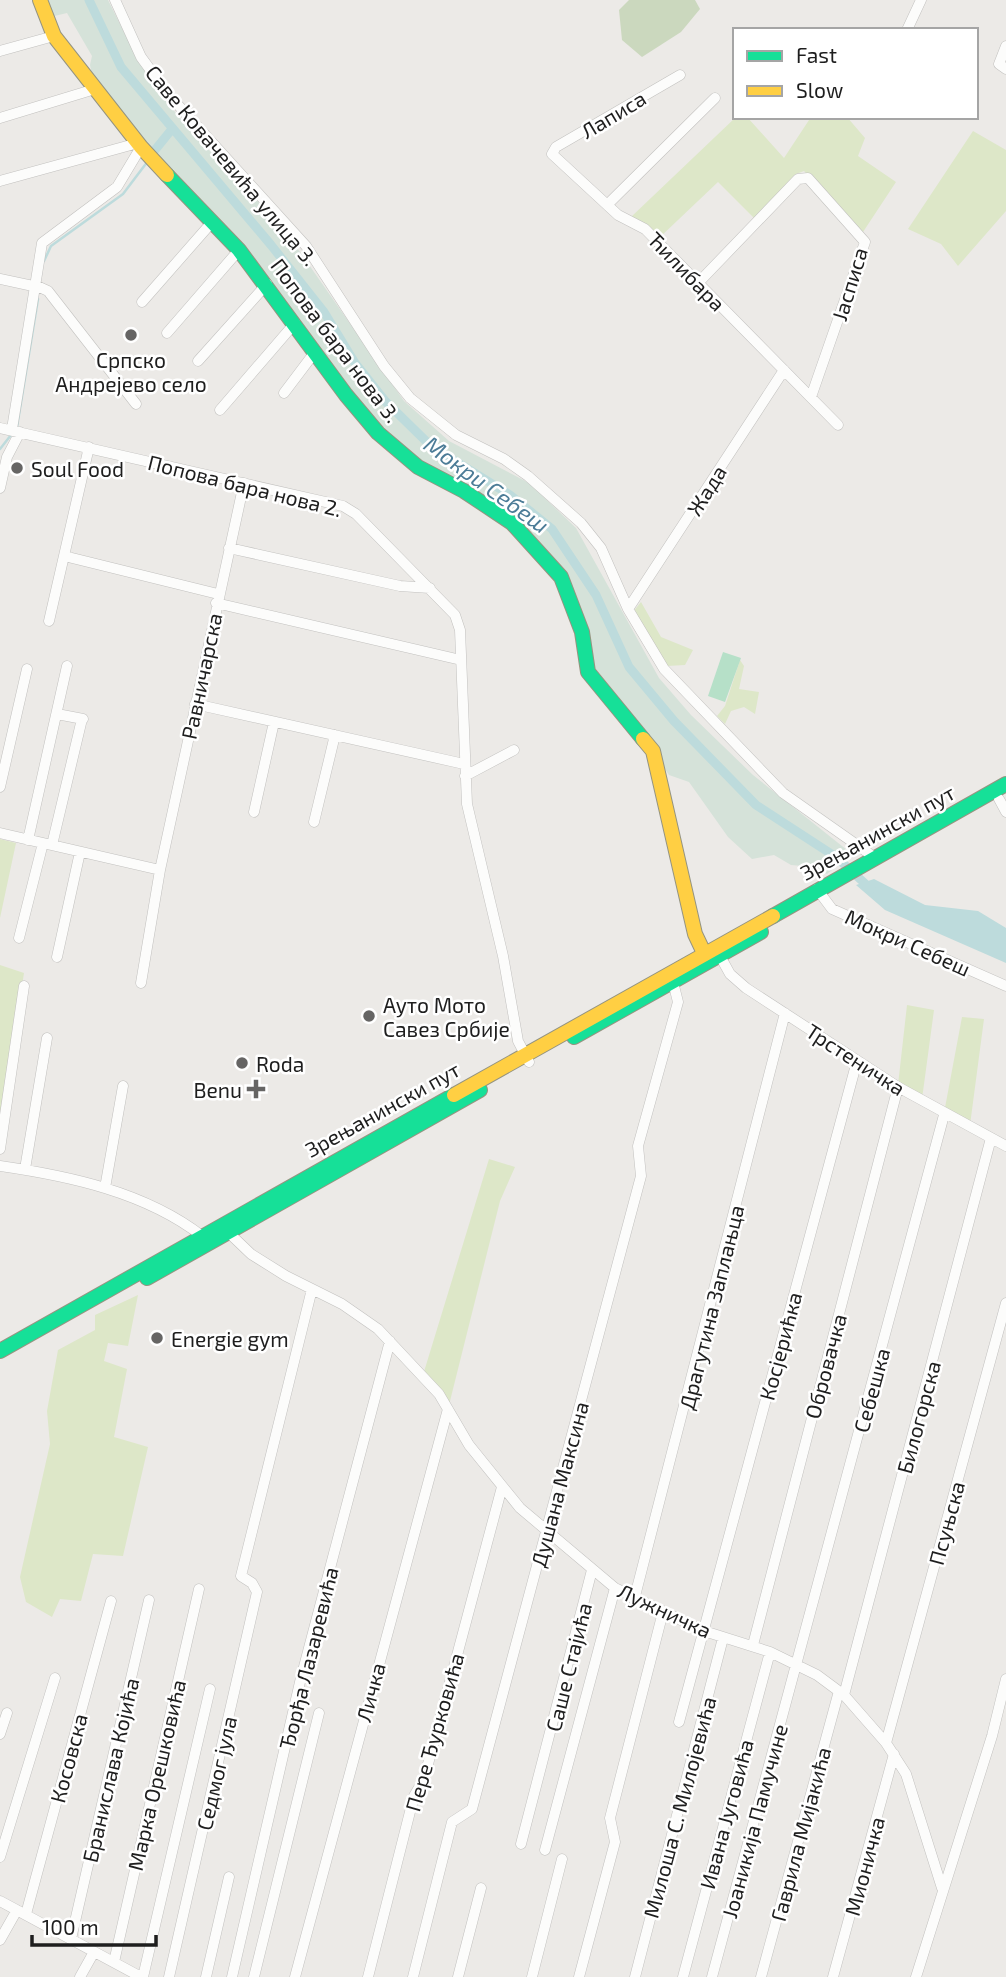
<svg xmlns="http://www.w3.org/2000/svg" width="1006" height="1977" viewBox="0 0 1006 1977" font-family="'Exo 2',sans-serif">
<rect width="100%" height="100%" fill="#eceae7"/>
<path fill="#dde7c8" d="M736,117H747L784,158L811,117H847L865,138L858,156L896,182L863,232L804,171L796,174L754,218L718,182L658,239L631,217Z
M973,131L1006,150V211L958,266L941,244L908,229Z
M641,602L661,637L693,650L685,665L667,666L632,613Z
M740,660L744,666L739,689L759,692L755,714L744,707L731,711L725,724L717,716L725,706Z
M0,839L16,843L0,918Z
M0,965L24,973L0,1129Z
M907,1005L934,1010L922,1099L898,1085Z
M962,1017L984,1019L970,1125L944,1113Z
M489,1159L515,1167L500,1201L448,1409L423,1375Z
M138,1295L128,1346L108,1343L104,1361L127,1369L114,1437L148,1447L123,1556L93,1554L81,1601L60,1599L52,1617L26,1602L20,1577L50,1444L47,1411L58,1350L95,1330V1315Z"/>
<path fill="#cbd8be" d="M629,0H695L700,9L681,32L642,57L622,40L619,10Z"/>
<path fill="#d5e2d9" d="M45,0H108L138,60L163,97L192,133L247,188L300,252L404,401L449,441L529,483L576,528L659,678L691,715L753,775L852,854L827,874L814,867L791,865L774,855L752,859L728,837L689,782L669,775L642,735L596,685L577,615L530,539L394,448L281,303L95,89L90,65L92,56L67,13L46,18Z"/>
<path fill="#b6e0c8" d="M723,652L741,658L725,702L708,696Z"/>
<path fill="#bddbdc" d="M874,879L925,905L978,911L1006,928V963L885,910L856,885Z"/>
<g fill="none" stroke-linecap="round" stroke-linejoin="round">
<path stroke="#bddbdc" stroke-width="2.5" d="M44,261L51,246L123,194L148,161
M17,427L38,299
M0,449L11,435"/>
<path stroke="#bddbdc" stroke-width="9" d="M89,0L121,67L271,245L324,312L355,363L386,402L431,446L510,495L552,529L596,595L629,667L674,721L756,805L836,857L871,889
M155,150L172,129"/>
<g stroke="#c2c1bf" stroke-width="11">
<path id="street" d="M115,0L141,57L168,94L306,246L384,366L410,398L456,435L504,459L528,476L581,523L601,548L628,609L664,669L783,793L874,857
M907,30L921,0
M1006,46L999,64L1006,69
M0,51L54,36
M680,75L556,147L552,154L618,215L645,229L838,425
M0,118L95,89
M0,181L138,143
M607,205L715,98
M0,279L33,286
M698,283L798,179L808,178L865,242L811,397
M35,285L48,291L136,404
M142,302L213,221
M167,333L239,250
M198,361L267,284
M284,393L315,352
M220,410L295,323
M0,428L343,506L356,514L455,615L460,630L467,804L503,956L518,1041L529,1062
M12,429L42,243L117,187L141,147
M0,488L7,457L20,432
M229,548L400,586L430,588
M64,556L218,594
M216,603L461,660
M628,609L784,370
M49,621L89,447
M195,704L464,764
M57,714L83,719
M465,776L514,750
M0,787L27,669
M999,799L1006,812
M254,812L274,722
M314,822L335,735
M0,833L160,870
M28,840L67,666
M52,845L82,719
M817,889L832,909L1006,986
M19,938L43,843
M720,956L730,974L746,988L898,1087L1006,1146
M57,957L80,852
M141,983L160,870L244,483
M0,1149L24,986
M0,1166C69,1176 145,1192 202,1236
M25,1169L47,1038
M105,1188L123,1086
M228,1232L251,1254L286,1276L342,1304L378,1329L439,1394L469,1445L520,1508L615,1588L704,1631L770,1652L817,1675L844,1695L886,1743L906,1774L942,1888
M634,1600L785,1013
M753,1645L898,1087
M844,1695L991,1138
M679,1722L857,1061
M0,1734L7,1713
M886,1743L1006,1303
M521,1844L592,1570
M545,1850L615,1588
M0,1857L55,1678
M0,1901L141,1977
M26,1914L111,1601
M71,1939L149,1600
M0,1940L17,1910
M114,1962L199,1589
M80,1977L94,1952
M143,1977L210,1689
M169,1977L257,1592L252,1583L241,1576L312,1289
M206,1977L229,1877
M232,1977L300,1682L390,1341
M254,1977L319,1713
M295,1977L448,1409
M368,1977L414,1796L424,1779L502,1487
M413,1977L452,1822L472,1809L641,1176L638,1146L678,1002L673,982
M458,1977L481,1888
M532,1977L562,1859
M579,1977L615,1842L610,1818L663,1612
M635,1977L723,1638
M683,1977L770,1652
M712,1977L944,1115
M761,1977L839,1691
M833,1977L894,1754
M916,1977L992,1736L1006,1679"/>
</g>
<g stroke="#959480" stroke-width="16">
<path id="fast" d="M167,175L239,250L346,395L378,433L418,467L464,491L512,523L561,577L582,632L588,672L643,739
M773,916L1006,784
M574,1037L761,932
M147,1278L480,1090
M0,1351L454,1095"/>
</g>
<g stroke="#959480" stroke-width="16">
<path id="slow" d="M40,0L54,36L141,147L167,175
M643,739L653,751L695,934L704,953
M454,1095L773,916"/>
</g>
<use href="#street" stroke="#fcfcfb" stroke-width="10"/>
<use href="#fast" stroke="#16e098" stroke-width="14"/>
<use href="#slow" stroke="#ffcf43" stroke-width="14"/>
</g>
<g fill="#666564" stroke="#fff" stroke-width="2.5">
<circle cx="131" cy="335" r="7"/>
<circle cx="17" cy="468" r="7"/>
<circle cx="369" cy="1016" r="7"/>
<circle cx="242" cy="1063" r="7"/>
<path d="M252.5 1078.5h7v7h7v7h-7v7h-7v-7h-7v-7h7z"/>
<circle cx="157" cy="1338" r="7"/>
</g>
<g text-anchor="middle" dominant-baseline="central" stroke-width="5" stroke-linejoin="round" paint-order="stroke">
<g font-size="21" fill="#1e1e1e" stroke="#fff">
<text transform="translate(613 114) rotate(-31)">Лаписа</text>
<text transform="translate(232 165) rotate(50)">Саве Ковачевића улица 3.</text>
<text transform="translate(687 271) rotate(46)">Ћилибара</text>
<text transform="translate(849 284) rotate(-73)">Јасписа</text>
<text transform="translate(336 340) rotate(53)">Попова бара нова 3.</text>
<text transform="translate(245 485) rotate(14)">Попова бара нова 2.</text>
<text transform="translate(706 490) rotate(-58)">Жада</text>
<text transform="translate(201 676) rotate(-78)">Равничарска</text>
<text transform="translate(877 832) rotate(-29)">Зрењанински пут</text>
<text transform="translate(908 942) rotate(24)">Мокри Себеш</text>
<text transform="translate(856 1059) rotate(33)">Трстеничка</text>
<text transform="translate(382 1109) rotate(-29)">Зрењанински пут</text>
<text transform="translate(711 1307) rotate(-76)">Драгутина Заплањца</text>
<text transform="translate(780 1346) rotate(-75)">Косјерићка</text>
<text transform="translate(825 1366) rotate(-75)">Обровачка</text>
<text transform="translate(871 1390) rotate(-75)">Себешка</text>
<text transform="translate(918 1417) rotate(-75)">Билогорска</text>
<text transform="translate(559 1484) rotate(-75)">Душана Максина</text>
<text transform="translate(946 1523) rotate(-75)">Псуњска</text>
<text transform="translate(665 1610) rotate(25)">Лужничка</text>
<text transform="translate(308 1658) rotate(-76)">Ђорђа Лазаревића</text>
<text transform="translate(568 1667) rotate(-76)">Саше Стајића</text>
<text transform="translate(370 1692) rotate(-75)">Личка</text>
<text transform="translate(434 1732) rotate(-74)">Пере Ђурковића</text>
<text transform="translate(68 1758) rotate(-75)">Косовска</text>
<text transform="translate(110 1770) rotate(-77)">Бранислава Којића</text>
<text transform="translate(216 1773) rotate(-77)">Седмог јула</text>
<text transform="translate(156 1775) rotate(-77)">Марка Орешковића</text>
<text transform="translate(679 1807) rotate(-75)">Милоша С. Милојевића</text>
<text transform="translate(726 1814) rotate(-75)">Ивана Југовића</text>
<text transform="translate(754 1821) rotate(-75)">Јоаникија Памучине</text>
<text transform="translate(800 1834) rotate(-75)">Гаврила Мијакића</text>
<text transform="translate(864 1866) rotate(-75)">Мионичка</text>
</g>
<g font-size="21" fill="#1e1e1e" stroke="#fff" text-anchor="start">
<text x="131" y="359" text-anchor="middle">Српско<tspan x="131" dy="24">Андрејево село</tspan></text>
<text x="31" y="468">Soul Food</text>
<text x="383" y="1004">Ауто Мото<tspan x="383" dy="24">Савез Србије</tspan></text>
<text x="256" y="1063">Roda</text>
<text x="242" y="1089" text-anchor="end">Benu</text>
<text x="171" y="1338">Energie gym</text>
</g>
<g font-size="23" font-style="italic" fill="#4c7c97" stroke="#fff">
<text transform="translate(487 484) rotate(36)">Мокри Себеш</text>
</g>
</g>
<rect x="733" y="28" width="245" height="91" fill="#ffffff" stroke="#a5a5a5" stroke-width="2"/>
<rect x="747" y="51" width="35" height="10" fill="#16e098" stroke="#a5a5a5" stroke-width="2"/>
<text x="796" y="63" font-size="21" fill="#1e1e1e">Fast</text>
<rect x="747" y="86" width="35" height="10" fill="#ffcf43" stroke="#a5a5a5" stroke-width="2"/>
<text x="796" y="98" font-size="21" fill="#1e1e1e">Slow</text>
<path d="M32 1935v10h124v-10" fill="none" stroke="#1e1e1e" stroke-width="3.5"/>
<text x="42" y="1935" font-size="21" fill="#1e1e1e" stroke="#ffffff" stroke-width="5" paint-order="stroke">100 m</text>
</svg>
